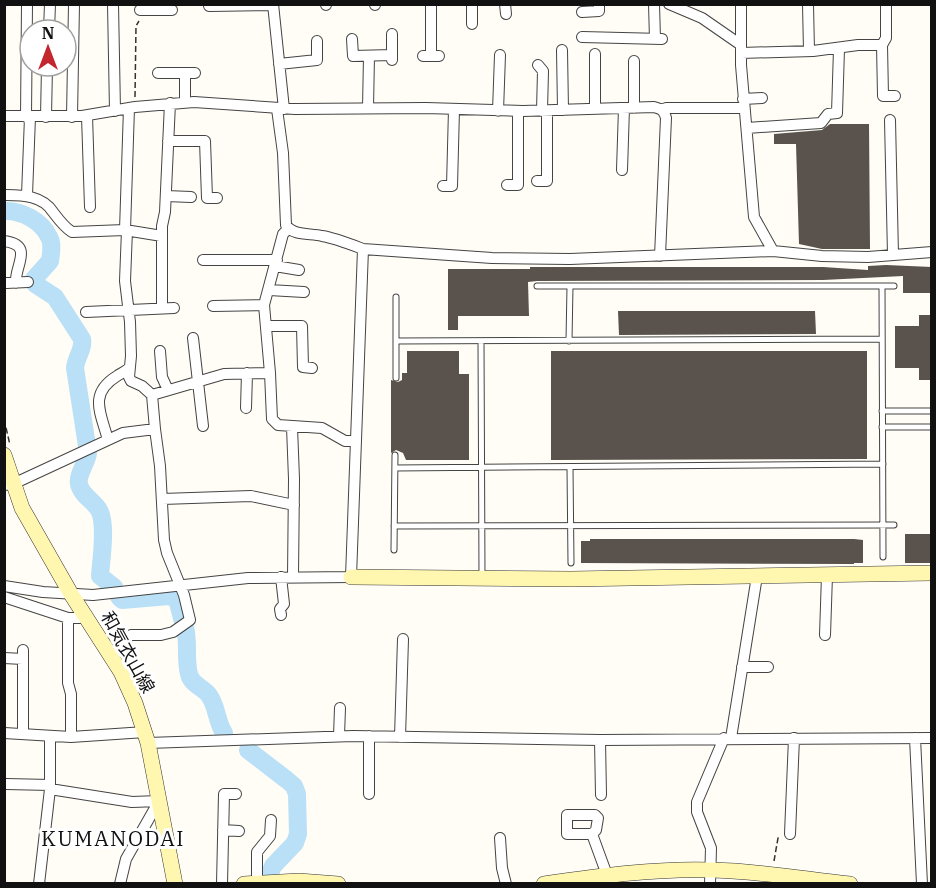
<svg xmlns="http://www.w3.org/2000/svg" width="936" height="888" viewBox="0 0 936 888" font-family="'IBM Plex Serif','Noto Sans JP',serif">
<rect width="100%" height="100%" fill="#fffdf5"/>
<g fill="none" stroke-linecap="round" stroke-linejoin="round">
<path stroke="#b9e0f7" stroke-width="18" d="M4,211C21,210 42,221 49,237C53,243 51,254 50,261L34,279L35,284L55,297L82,339C84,349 76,357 75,368L87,446
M88,453C87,462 77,475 79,484C81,495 94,501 99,510C107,524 101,560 100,576L114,587
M119,597L122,600L169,596L177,599L183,622
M185,627C189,643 185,659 189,674C191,684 202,687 208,694C217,704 216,721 224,733
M248,750L287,780L294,786L297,794L298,834L295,843L273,866L269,876"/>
</g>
<path fill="#5a524d" d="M830,124H869L870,249H822L799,244L796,144H774V134L822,130Z
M886,265L932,267V293H903V276L823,280L537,281L528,282L529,316H458V330H448V269H530V267H823L868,270V266Z
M618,311H815L816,334L619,335Z
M919,315H932V380H919V368H895V326H919Z
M407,351H459V374H469V460H406L403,453L396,450L391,453V380L398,382L402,380V373H407Z
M551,351H867V459L551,460Z
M905,534H932V563H905Z
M590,539H854L863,540V563H854V564L581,563V541H590Z"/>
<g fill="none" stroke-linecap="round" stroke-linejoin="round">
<g stroke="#444" stroke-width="7">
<path id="lane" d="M537,286H570
M882,286L883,557
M396,341L882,339
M481,341L482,576
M569,341L570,286H894
M396,378V297
M882,411H932
M882,427H932
M395,468L883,464
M570,468L571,563
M394,526L894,525
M394,550L395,455"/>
</g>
<g stroke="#444" stroke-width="12">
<path id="street" d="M113,4L115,111
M273,4L284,109
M472,4V24
M505,4L506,14
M654,4L655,39
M669,4L702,18L741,45
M741,4V65L754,217L773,251
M808,4L809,51
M326,5V4
M375,5V4
M209,6L273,5
M140,10H172
M582,12L599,11V4
M49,30L50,4
M392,34V60
M582,37L662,39
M352,39L353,56L392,55
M882,45L883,96H895
M562,50L563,110
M741,53L813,51L858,45H882L886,38V4
M595,54V109
M423,56H439
M431,56V4
M634,61V108
M279,64L317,60V41
M538,65L543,71L542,111
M158,73H195
M743,99L762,98
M185,102V73
M368,108L369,56
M277,109L283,153L286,225C293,236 310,233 322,236C335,238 350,244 363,249
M662,110L666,108H744
M498,111L500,55
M4,116H82L135,107L194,102L295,109L426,108L523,111L654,107C661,109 664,110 666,118L660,256
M87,116L90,207
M26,117L27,4
M46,117L47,66
M72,117L74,4
M890,120L893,255
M747,128L821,123L828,114L837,113L839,49
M168,141H205L207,198H217
M622,170L624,108
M537,181H547V111
M507,185H518V111
M443,186H452L454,109
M6,195C23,195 43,196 53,212C59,220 64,227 72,232L125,230L162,236
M27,195L30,117
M166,196L191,197
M125,230L129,108
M127,230L125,281L130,322L131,356L129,377L131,381L142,386L152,395
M4,241C35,245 14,266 16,283
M203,260H277
M275,266L299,270
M6,283L28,282
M269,290L304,292
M213,306L264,305
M162,308V226L165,212L170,103
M86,312L174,308
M266,326H302L303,367L312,368
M193,338L203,426
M160,351L162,377L168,390
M270,373L272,419L278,425L322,428L345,441H355
M246,408L247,373
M292,427L294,479L293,577
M155,429L152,395L224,374L270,373L264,305L283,234L288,229
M108,440C101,413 88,394 117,376C121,373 125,372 129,368
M4,485L13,484L123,433L155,429L160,466L164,540L167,553L184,595L190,620L173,632L161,635H131L123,640L111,656
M162,499L251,496L294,505
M4,586L43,592L93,595L248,578L351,577L363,249L492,258L570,259L773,251L822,256L868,257L932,252
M4,597L68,618H79L85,616
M281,615L280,609L284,604L281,577
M68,618V683L71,694V737
M825,635L827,575
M23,650V734
M4,658L23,659
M742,667H768
M4,733L71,737L145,732
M339,736L340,708
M400,737L403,639
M731,738L757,576
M915,738L922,884
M600,740L601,795
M148,743L353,736L600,740L932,738
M6,784L50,785
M50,789L132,802L159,801L126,859L120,884
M369,794V736
M223,830L239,831
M592,834L596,830L598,818L595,815H567V834H592L607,875
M790,834L794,738
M500,838L502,868L506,884
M257,882V852L270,836L271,820
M39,884L50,789V737
M222,884L224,794H236
M710,884L711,848L697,812V802L724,738"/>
</g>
<g stroke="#333" stroke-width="16">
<path id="secondary" d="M4,455L22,508L71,594L121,672L135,703L148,743L175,884
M351,577L571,579L932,573
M244,884L299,881L338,884
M544,884C600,876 656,868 713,870C759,871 804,879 850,884"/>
</g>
<path stroke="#333" stroke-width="1.5" stroke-dasharray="6 3" stroke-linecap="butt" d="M135,97L136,26L139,21
M4,419L10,445
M774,861L778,838L780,839"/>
<use href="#lane" stroke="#fff" stroke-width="5"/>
<use href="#street" stroke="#fff" stroke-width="10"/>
<use href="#secondary" stroke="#fff6b0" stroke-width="15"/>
</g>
<g text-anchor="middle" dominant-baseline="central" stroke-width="6" stroke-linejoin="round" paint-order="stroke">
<g font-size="18" fill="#111" stroke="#fff">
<text transform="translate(128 652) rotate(61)">和気衣山線</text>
</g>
<g font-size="21" letter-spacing="1.5" fill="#111" stroke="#fff">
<text x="113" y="838">KUMANODAI</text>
</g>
</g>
<rect width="936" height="888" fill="none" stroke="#111111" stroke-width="12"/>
<g transform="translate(48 48)"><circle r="28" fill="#ffffff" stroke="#a0a0a0" stroke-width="1.5"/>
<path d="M0-4.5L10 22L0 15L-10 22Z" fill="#c4262e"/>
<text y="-9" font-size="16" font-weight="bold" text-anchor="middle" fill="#111111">N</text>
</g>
</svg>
